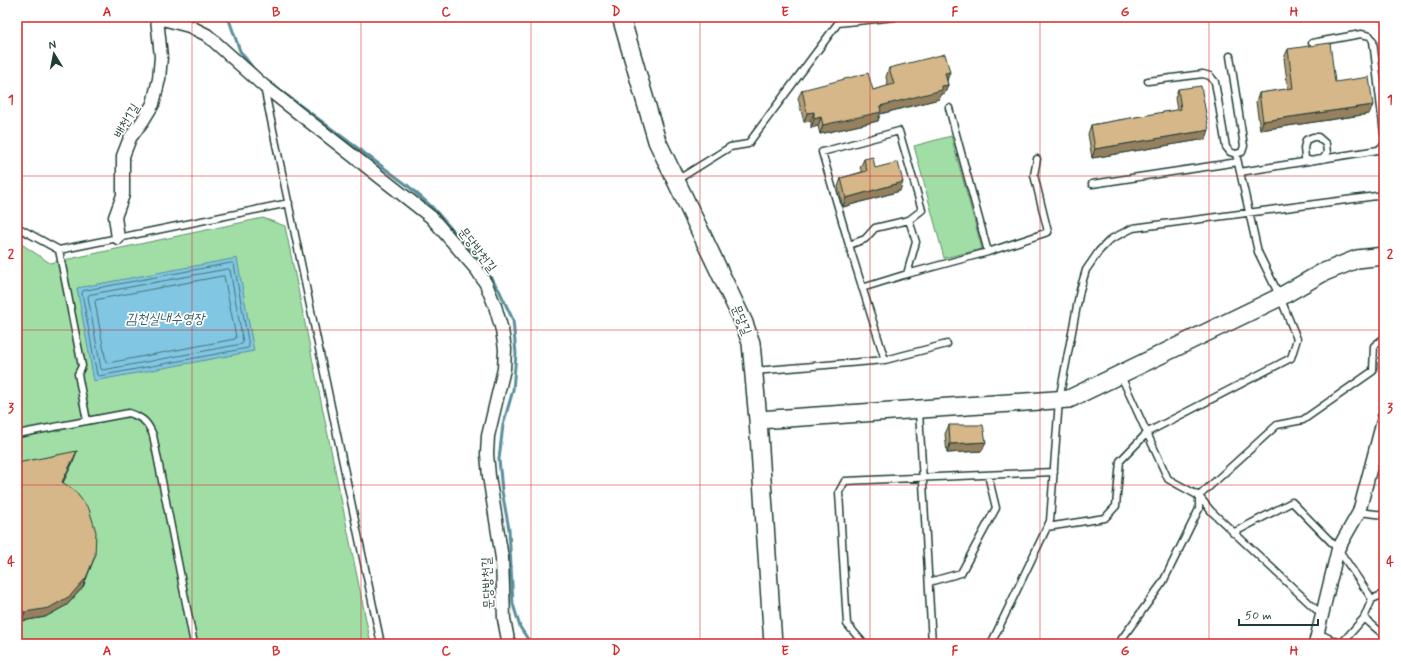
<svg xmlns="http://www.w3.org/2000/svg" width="1401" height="661" viewBox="0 0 1401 661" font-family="Mynerve,'Poor Story',sans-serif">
<rect width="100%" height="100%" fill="#fff"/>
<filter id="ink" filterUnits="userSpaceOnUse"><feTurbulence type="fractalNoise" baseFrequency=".025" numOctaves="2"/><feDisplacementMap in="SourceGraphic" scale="8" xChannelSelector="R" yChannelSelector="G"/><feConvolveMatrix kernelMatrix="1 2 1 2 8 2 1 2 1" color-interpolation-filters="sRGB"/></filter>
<g filter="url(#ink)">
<path fill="#a0dea5" stroke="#608e6c" d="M951,136L982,249L944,258L914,146Z
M263,218L285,226L371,644H17V241L50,263Z"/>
<path fill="#81c6e2" stroke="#5a8f9c" d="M237,258L254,351L94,381L77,288Z"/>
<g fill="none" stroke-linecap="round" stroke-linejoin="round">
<path stroke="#46747a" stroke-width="1" d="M232,263L234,264L249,346L248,348L99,376L97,375L82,293L83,291Z
M228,269L230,270L243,342L242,344L103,370L101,369L88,297L89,295Z
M224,276L236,337L235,339L108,363L106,362L95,302L96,300Z"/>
<path stroke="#5a8f9c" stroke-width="3" d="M228,17L240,51L256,72
M270,83L407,185L432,207L478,259L499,290L513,320L516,354L513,390L503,425L499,459L502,491L509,529L513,604L520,627L531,644"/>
<g stroke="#1f3d34" stroke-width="9">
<path id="lane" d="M1312,43L1361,34L1370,36L1373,41L1384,134
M1148,81L1203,74L1210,76L1215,82L1226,147L1230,152L1236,154L1242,152L1244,146L1230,56
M264,87L381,644
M949,108L988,252
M1310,161L1305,158L1304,148L1306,140L1313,137H1318L1326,144L1327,153L1323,159
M1240,172L1378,150L1384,145
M677,180L730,147L748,144L838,23L895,17
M1092,184L1238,162
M17,227L59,250L289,203
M849,245L822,152L899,131L922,210L909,220
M59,250L82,366L78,374L87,421
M862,288L907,274L988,252L1048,232L1034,175L1037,159
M885,360L849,245L865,239L875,228L909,220L916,242L907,274
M755,371L885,360L947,344
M1121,376L1168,479L1199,496L1211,511L1322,615
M919,411L932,644
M17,434L129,413C143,418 147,421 153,435L194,644
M1359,512L1384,515
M1047,527L1105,518L1116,506L1120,461L1148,432L1291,358L1297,339L1280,297L1258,252L1236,154
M1233,533L1292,502L1338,549L1372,599L1364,618
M929,582L961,573L996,508L988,475
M1372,599L1384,594
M1318,633L1341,644L1364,618L1384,635
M864,644L847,624L839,492L845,481L1054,472
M991,644L1050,521L1059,400L1080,290L1086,270L1099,251L1111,239L1133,228L1384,195
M1118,644L1163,582L1199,509V496L1277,425L1303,420L1373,371L1374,346L1384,338"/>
</g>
<g stroke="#1f3d34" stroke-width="15">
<path id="street" d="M155,17L189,26L207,35L264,86L431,217L477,270L486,284L495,306L502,330L505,349L504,369L488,436L487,454L489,476L502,558L504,619L508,640L510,644
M118,238L115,217L123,195V156L130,138L142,122L153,104L159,79L161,57L157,18
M1315,644L1338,549L1359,512L1384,417"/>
</g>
<g stroke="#1f3d34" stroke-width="20">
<path id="secondary" d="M621,17L657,141L744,323L751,343L758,420L773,644
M758,420L1069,399L1280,297L1322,273L1357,259L1384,256"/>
</g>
<use href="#lane" stroke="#fff" stroke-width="6"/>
<use href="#street" stroke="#fff" stroke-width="12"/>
<use href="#secondary" stroke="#fff" stroke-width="17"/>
</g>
<path fill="#b79d76" stroke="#1f3d34" d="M1288,49L1369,114L1260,130L1256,102L1259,93L1288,89L1284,58Z
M889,68L947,81L948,85L945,93L941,94L939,99L880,114L878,121L820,134L818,126L811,128V121L804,122L798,98L802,90H873L888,86L886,77Z
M1178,89L1206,139L1092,158L1088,134L1091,125L1177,110L1175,98Z
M864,159L875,168L900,191L843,207L838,187L841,178L862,172L860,168Z
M949,425L982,451L947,453L945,434Z
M74,460L63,482L95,556L83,587L67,605L45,617L22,621L17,620V463Z"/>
<path fill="#958060" stroke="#1f3d34" d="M950,72L947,81L945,73Z
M948,85L945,93L941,94L939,99L880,114L878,121L820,134L823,125L942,86Z
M1373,105L1369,114L1260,130L1263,121Z
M814,112L811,121L804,122L807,113Z
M821,117L818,126L811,128L814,119Z
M1209,130L1206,139L1092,158L1095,149Z
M903,182L900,191L843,207L846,198Z
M986,442L982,451L947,453L950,444Z
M77,451L74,460L59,491L62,482Z
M95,556L83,587L67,605L45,617L22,621L25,612Z"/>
<path fill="#d5b789" stroke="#1f3d34" d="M1330,43L1335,82L1369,77L1373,105L1263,121L1259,93L1293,88L1288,49Z
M945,54L950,72L945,73L948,85L942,86V90L880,106L881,112L823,125L821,117L814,119V112L807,113L802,90L868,73L873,90L894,84L889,68Z
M1201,86L1209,130L1095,149L1091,125L1181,109L1178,89Z
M873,157L875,168L898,162L903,182L846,198L841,178L867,171L864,159Z
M949,425H983L986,442L950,444Z
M77,451L62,482L74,490L89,509L96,532L95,556L86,578L70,596L49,608L25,612L17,610V463Z"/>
</g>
<path fill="none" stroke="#d62828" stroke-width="1" stroke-opacity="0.55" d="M192,17V644M361,17V644M531,17V644M700,17V644M870,17V644M1040,17V644M1209,17V644M17,176H1384M17,330H1384M17,485H1384"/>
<g text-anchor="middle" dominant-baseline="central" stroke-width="3.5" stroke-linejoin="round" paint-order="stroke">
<g font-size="13" fill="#1f3d34" stroke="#fff">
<text transform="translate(127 121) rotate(-59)">배천1길</text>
<text transform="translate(477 250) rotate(52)">문당방천길</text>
<text transform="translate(741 320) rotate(67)">문당길</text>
<text transform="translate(488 583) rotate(-93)">문당방천길</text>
</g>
<g font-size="14" font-style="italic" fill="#385f60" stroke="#fff">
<text x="165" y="319">김천실내수영장</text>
</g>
</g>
<rect width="1401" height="661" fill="none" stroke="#fff" stroke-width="44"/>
<g transform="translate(54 54) rotate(350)" stroke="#ffffff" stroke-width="3" paint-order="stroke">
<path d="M0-3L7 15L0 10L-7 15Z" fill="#1f3d34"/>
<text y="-6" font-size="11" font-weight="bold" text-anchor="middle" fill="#1f3d34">N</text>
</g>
<path d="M1239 619v6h79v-6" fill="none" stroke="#1f3d34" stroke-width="2"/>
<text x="1245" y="619" font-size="12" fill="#1f3d34" stroke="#ffffff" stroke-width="3" paint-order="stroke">50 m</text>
<rect x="22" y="22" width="1357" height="617" fill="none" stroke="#d62828" stroke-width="1.5"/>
<g font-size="13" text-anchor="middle" font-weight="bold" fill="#d62828">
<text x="107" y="16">A</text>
<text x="276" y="16">B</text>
<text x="446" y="16">C</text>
<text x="616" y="16">D</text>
<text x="785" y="16">E</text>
<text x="955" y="16">F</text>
<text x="1125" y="16">G</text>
<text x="1294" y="16">H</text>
<text x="11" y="104">1</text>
<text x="1390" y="104">1</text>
<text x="11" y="258">2</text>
<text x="1390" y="258">2</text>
<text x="11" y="412">3</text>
<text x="1390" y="412">3</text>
<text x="11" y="566">4</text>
<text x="1390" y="566">4</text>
<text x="107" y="655">A</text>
<text x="276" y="655">B</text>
<text x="446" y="655">C</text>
<text x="616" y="655">D</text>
<text x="785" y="655">E</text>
<text x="955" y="655">F</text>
<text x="1125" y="655">G</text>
<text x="1294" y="655">H</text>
</g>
</svg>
